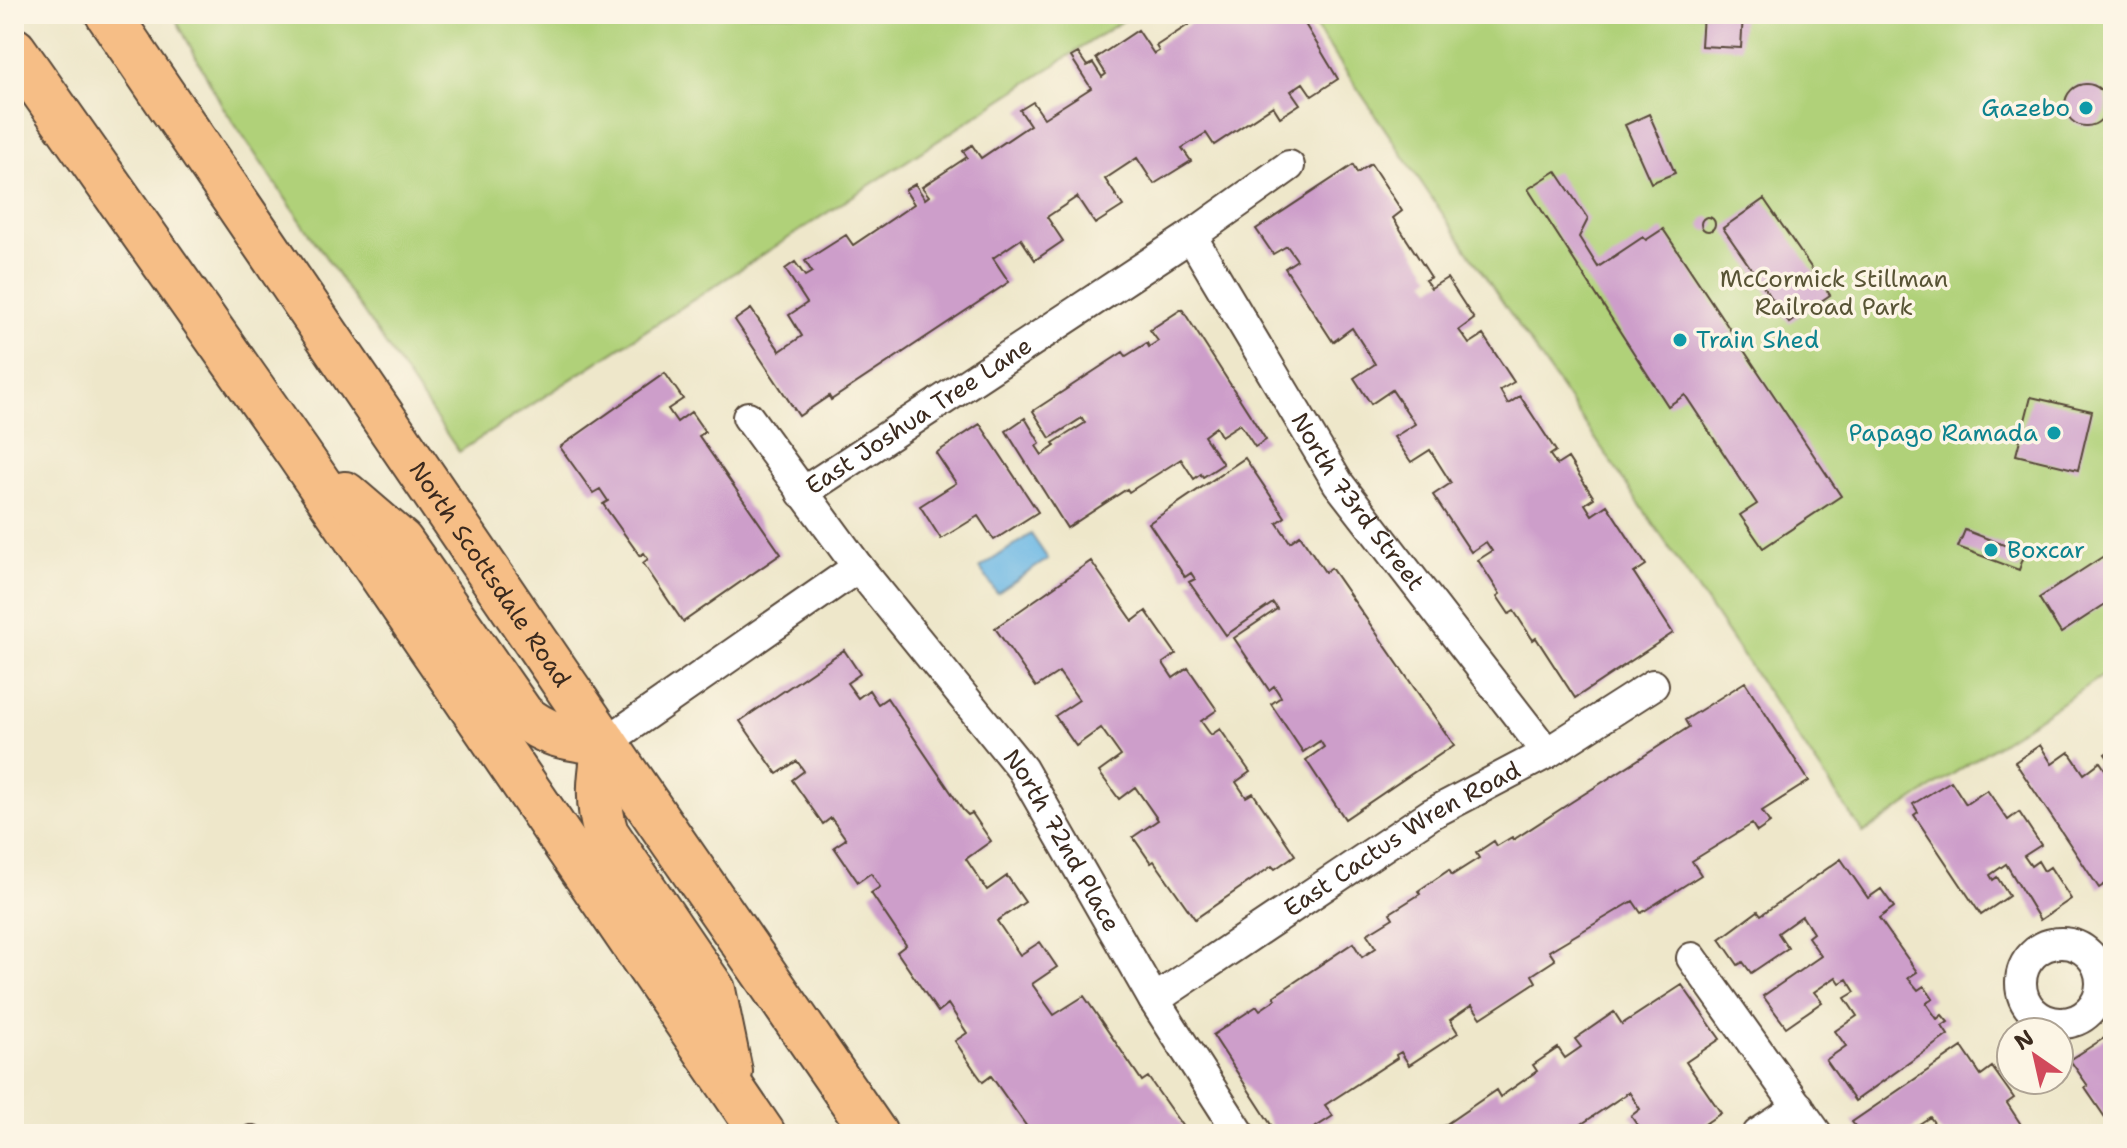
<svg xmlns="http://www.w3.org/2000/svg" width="2127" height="1148" viewBox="0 0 2127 1148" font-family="'Shantell Sans',sans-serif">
<rect width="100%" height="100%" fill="#fcf5e5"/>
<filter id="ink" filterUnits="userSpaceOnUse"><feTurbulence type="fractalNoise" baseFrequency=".0125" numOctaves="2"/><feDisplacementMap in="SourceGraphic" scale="16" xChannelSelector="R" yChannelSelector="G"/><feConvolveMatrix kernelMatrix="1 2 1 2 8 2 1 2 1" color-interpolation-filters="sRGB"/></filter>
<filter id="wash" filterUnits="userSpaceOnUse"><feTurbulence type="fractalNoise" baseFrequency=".006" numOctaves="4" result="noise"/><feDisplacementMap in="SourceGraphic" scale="32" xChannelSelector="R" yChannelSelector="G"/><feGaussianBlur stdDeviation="1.8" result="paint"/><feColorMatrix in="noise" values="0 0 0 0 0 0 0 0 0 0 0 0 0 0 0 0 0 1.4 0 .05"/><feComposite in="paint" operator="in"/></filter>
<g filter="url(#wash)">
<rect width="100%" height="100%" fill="#eee7ca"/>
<path fill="#b0d179" stroke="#767e4c" stroke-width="2" d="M173,14H1133L459,452L223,107Z
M1307,14H2113V669L1863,833Z"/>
<path fill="#6bb7e5" stroke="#537082" stroke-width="2" d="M1031,534L1048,559L997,593L980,568Z"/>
<g id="blocks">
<path fill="#cd9eca" d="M1205,14H1212L1216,20L1225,14H1299L1338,79L1312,96L1303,83L1291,91L1300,104L1280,117L1273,106L1214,145L1206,133L1182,148L1191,161L1154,184L1137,158L1105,179L1123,206L1095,224L1077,197L1047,217L1063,241L1035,260L1021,239L993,258L1009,282L831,400L829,396L799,416L735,320L751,309L780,351L802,336L789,315L807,303L785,269L795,262L805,276L812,272L805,261L846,235L853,245L914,204L905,190L915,184L925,199L929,196L922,187L967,157L963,151L972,145L981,158L1030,125L1020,110L1033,102L1044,118L1091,88L1071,57L1078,53L1087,66L1093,63L1102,77L1106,74L1096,58L1138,30L1154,54L1159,51L1156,46Z
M1703,14H1743L1741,48L1701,46Z
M2065 105a21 21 0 1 1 42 0a21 21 0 1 1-42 0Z
M1649,114L1675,173L1651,183L1625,125Z
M1371,164L1402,211L1393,218L1431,277L1425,280L1431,288L1447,278L1474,319L1459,330L1467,341L1469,344L1483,335L1514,382L1500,390L1508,404L1520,396L1556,451L1550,455L1557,465L1568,458L1594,498L1585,504L1592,515L1607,505L1646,565L1634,573L1673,633L1575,698L1536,638L1533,640L1514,611L1509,614L1497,596L1500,594L1478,560L1492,551L1486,542L1471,552L1433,495L1451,483L1430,450L1411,462L1394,437L1415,424L1392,390L1371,404L1354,378L1375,364L1352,328L1333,342L1285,268L1297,260L1287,246L1273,254L1256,229L1353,165L1357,173Z
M1556,171L1588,219L1579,237L1598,267L1643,237L1646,240L1663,229L1841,496L1763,548L1740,515L1757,504L1685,395L1668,406L1528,189Z
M1764,199L1830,295L1789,323L1723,228Z
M1701 224a7 7 0 1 1 14 0a7 7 0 1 1-14 0Z
M1182,309L1266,440L1255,447L1240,424L1221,436L1216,427L1204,436L1223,464L1203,477L1201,474L1194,479L1181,459L1129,492L1127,489L1067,528L1006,431L1025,418L1040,443L1036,446L1042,455L1055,446L1053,443L1085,423L1082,418L1050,438L1033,411L1123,352L1126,356L1147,343L1149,347L1158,341L1150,330Z
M665,373L683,399L668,409L677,422L691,412L705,432L699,436L781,554L683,622L643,563L648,559L644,553L640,556L603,504L608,501L600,489L593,493L560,447Z
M2031,397L2092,411L2078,470L2016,455Z
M980,424L1038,512L994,540L978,516L941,539L920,506L956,483L936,453Z
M1245,458L1285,517L1277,523L1290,542L1300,535L1325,572L1331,568L1454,745L1345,819L1306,760L1324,747L1320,741L1303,752L1271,704L1281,697L1274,686L1269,690L1234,638L1277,609L1273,603L1226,635L1189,582L1195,579L1191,573L1185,577L1149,523Z
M1965,530L2025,553L2019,570L1958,547Z
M2113,550V599L2061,633L2039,598Z
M1091,561L1133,621L1146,611L1176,654L1163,663L1173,678L1188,668L1217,710L1201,721L1211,735L1220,729L1250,772L1236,782L1246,797L1253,793L1295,855L1275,869L1272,866L1195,919L1154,861L1151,863L1133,837L1158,820L1135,787L1119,799L1099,772L1121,756L1101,728L1076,746L1055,716L1079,700L1059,672L1036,687L995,628Z
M844,650L860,674L847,683L858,698L869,690L878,704L887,698L963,810L968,815L972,813L991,841L966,859L987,890L1007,876L1025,902L997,921L1020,955L1040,942L1057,967L1032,984L1054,1015L1084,996L1142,1081L1148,1077L1185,1130L1179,1134H1032L991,1076L983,1082L975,1071L955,1041L967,1033L948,1004L938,1012L897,952L906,945L871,893L880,887L871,873L858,882L834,847L846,839L831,818L823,824L792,780L804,771L797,761L777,774L740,721Z
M1745,682L1809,781L1762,811L1770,823L1757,832L1752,824L1692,861L1701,875L1641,913L1633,901L1549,951L1555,960L1532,975L1536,982L1481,1018L1472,1005L1450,1020L1458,1033L1409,1065L1401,1052L1396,1055L1397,1058L1325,1105L1333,1116L1305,1134H1277L1213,1035L1257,1006L1260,1010L1276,999L1274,996L1353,943L1362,957L1376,948L1367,934L1393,918L1390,913L1420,894L1418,891L1449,870L1452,875L1479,858L1476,853L1494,841L1497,846L1512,837L1513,840L1570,803L1689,727L1685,720Z
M2040,745L2052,764L2069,752L2084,774L2100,762L2113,781V879L2099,888L2015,762Z
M2113,748V765L2105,754Z
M1951,781L1966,804L1987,790L2008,820L2019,812L2041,845L2024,856L2031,866L2038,861L2044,871L2050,867L2071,899L2040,920L2006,864L1990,875L1993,880L1997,877L2009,896L1981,915L1914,815L1918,812L1913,804Z
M1841,859L1868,898L1881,889L1894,907L1879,918L1917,972L1908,978L1918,990L1924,986L1933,999L1926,1003L1937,1019L1942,1015L1948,1022L1942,1026L1948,1035L1855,1101L1826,1060L1846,1046L1835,1031L1857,1016L1845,998L1855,992L1847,979L1840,983L1836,977L1814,992L1822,1002L1786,1027L1763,996L1821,956L1808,937L1813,933L1802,916L1778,933L1788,948L1751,973L1743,962L1738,965L1720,939L1758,911L1761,915Z
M1682,985L1720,1039L1686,1062L1721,1113L1690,1134H1643L1631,1116L1640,1109L1629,1092L1567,1134H1432L1496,1090L1500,1097L1537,1071L1533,1065L1558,1048L1565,1058L1581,1047L1575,1039L1614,1012L1622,1024Z
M2104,1038L2113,1051V1129L2085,1088L2088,1086L2070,1060Z
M1962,1047L1981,1075L1992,1067L2014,1098L2007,1103L2022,1126L2018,1128L2022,1134H1942L1930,1117L1904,1134H1861L1852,1122Z"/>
</g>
</g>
<g filter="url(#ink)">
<use href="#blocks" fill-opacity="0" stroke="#564638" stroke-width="2"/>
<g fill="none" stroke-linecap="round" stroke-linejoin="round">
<g stroke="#564638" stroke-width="20">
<path id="lane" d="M250,1134H254"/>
</g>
<g stroke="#564638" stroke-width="34">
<g id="street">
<path id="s1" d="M1191,236L1338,483L1547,753"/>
<path id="s2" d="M748,417L858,567L1022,769L1154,1000L1240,1134"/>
<path id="s3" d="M802,493L1191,236L1289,166"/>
<path d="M605,743L858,567"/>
<circle cx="2061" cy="983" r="40"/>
<path d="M1692,958L1817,1134"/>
<path id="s4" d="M1154,1000L1431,814L1547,753L1653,685"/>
<path d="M1758,1134L1799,1107"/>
</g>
</g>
<g stroke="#564638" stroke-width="48">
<g id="primary">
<path id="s5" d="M108,14L605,743L875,1134"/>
<path d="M14,50L298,453L763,1134"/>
<path d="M345,494L401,542L522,715C549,738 572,738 605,743"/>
<path d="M605,743C600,776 596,801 606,833L713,990L730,1072"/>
</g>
</g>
<use href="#lane" stroke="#fff" stroke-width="16"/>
<use href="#street" stroke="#fff" stroke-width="30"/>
<use href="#primary" stroke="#f6be86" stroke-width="44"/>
</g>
</g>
<g fill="#0f9aa8" stroke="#fcf5e5" stroke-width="3">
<circle cx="2086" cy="108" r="8"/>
<circle cx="1680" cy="340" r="8"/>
<circle cx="2054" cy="433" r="8"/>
<circle cx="1991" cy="550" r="8"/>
</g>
<g text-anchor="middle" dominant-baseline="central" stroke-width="7" stroke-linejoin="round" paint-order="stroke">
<g font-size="24" fill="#0d838f" stroke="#fcf5e5" text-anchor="end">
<text x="2070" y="108">Gazebo</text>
<text x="1696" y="340" text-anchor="start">Train Shed</text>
<text x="2038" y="433">Papago Ramada</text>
<text x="2007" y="550" text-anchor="start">Boxcar</text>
</g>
<g font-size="24" fill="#585435" stroke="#fcf5e5">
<text x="1834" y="279">McCormick Stillman<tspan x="1834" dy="28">Railroad Park</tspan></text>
</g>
<g font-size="24" fill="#3b2a1e" stroke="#fcf5e5">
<text stroke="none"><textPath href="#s3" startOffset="140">East Joshua Tree Lane</textPath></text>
<text stroke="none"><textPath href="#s1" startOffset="314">North 73rd Street</textPath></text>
<text stroke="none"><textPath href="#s5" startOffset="678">North Scottsdale Road</textPath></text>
<text stroke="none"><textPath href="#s4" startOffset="296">East Cactus Wren Road</textPath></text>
<text stroke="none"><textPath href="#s2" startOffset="528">North 72nd Place</textPath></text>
</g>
</g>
<rect width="2127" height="1148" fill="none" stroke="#fcf5e5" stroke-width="48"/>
<g transform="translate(2035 1056) rotate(326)"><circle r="38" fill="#fcf5e5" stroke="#afa495" stroke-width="2"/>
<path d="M0-6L14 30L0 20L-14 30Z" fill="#d1495b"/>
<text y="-12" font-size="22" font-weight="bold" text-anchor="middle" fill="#3b2a1e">N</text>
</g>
</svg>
